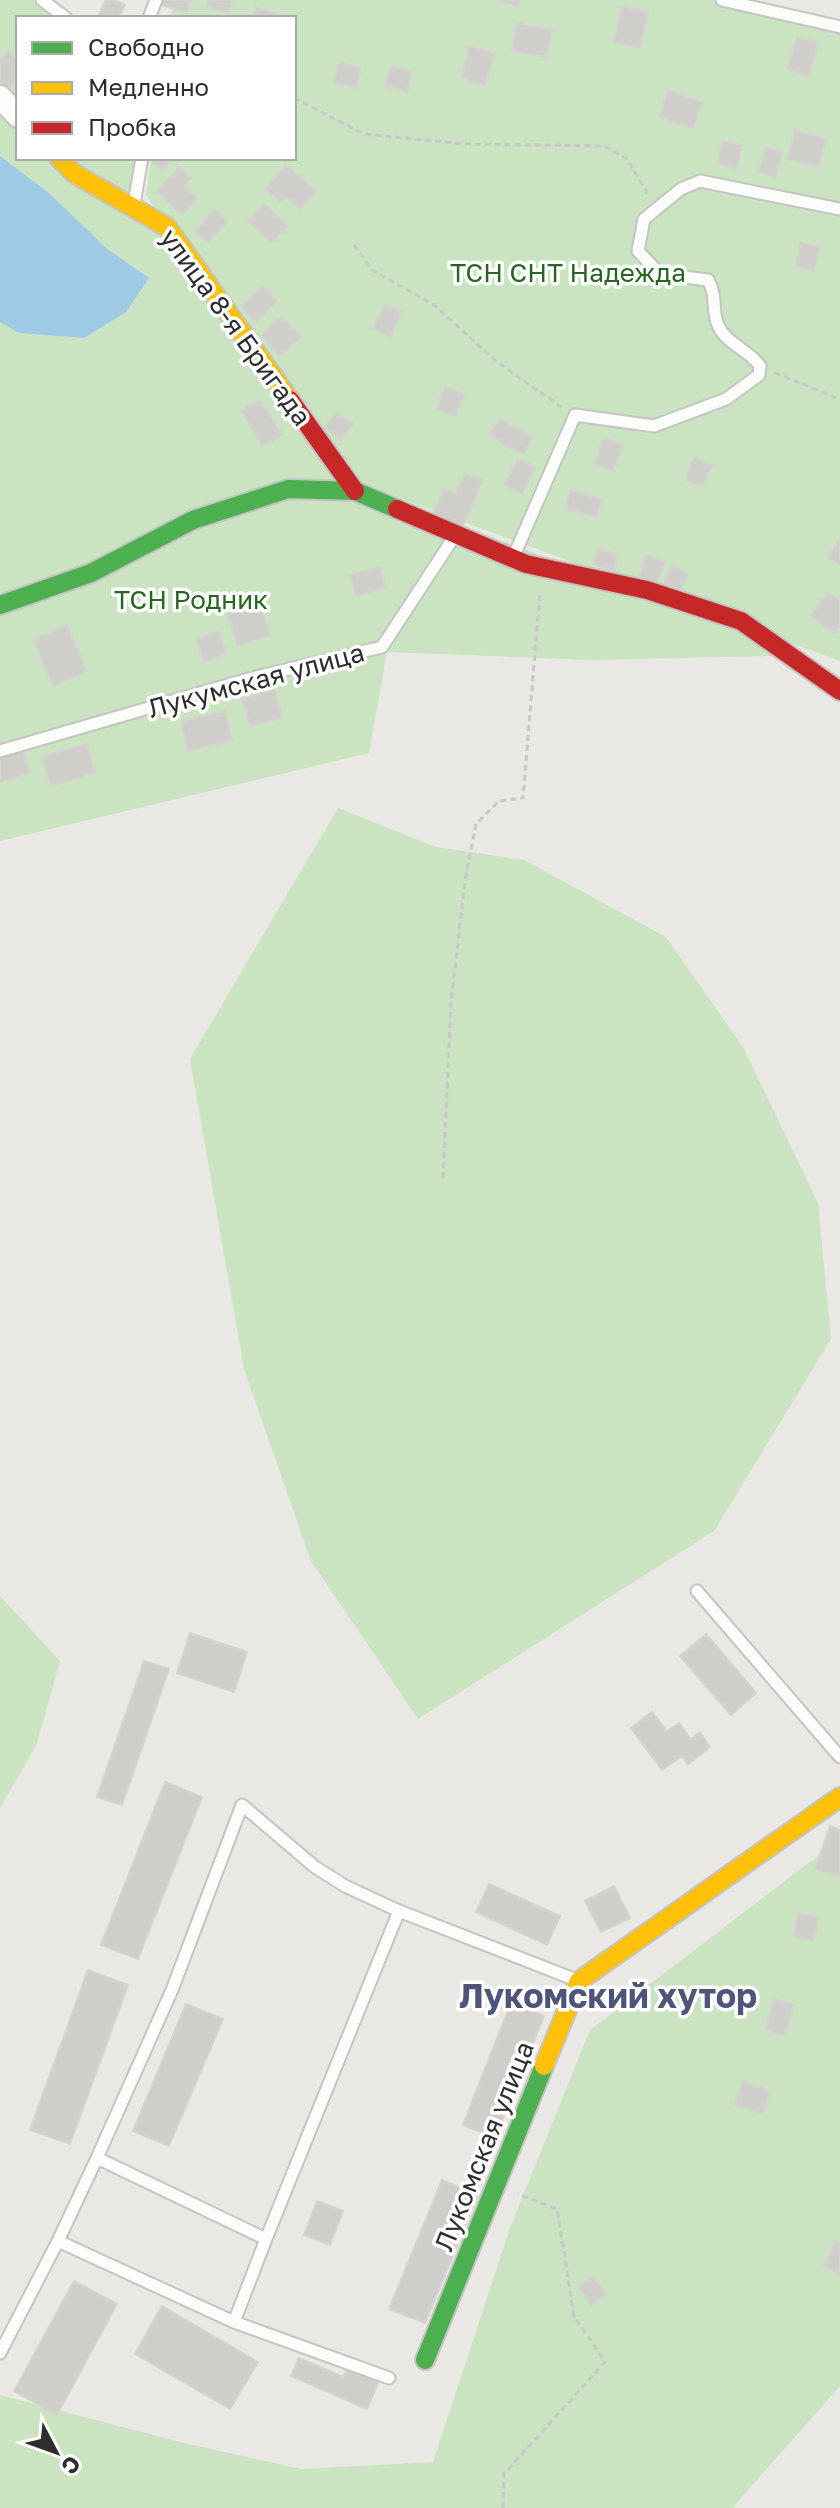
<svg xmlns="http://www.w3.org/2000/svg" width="840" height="2508" viewBox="0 0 840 2508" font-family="'Golos Text',sans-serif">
<rect width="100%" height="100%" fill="#eae8e4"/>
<path fill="#cae3c0" d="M0,0H35L57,18H18V158H145L140,202L340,480L807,655L592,660L387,652L369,753L0,841Z
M174,0H712L840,26V661L356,482L146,195L151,158H294V18H171Z
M338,808L436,847L524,860L666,937L743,1047L818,1203L831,1339L714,1531L418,1719L311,1561L244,1369L190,1059Z
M0,1596L60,1661L36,1746L0,1808Z
M840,1839V2386L732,2508H0V2395L180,2442L301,2469L433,2462L510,2228L590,2030Z"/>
<path fill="#9ecae5" d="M0,156L50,194L107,249L149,278L126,312L84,338L19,333L0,322Z"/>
<path fill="#cfceca" stroke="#d5d3d0" stroke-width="2" d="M106,0H114L125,5L118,18H97Z
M161,0H191L186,13L160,4Z
M208,0H232L228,13L206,6Z
M498,0H520L518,6Z
M622,6L648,12L640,48L614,42Z
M256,7L282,16L281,18H252Z
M517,23L552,30L546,57L512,51Z
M797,37L819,43L809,76L787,69Z
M470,46L495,53L485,85L461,78Z
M8,51L18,60V79L9,89L0,81V59Z
M339,62L361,68L356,88L334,82Z
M391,66L412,72L407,92L385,86Z
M668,90L702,102L693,129L659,117Z
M795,130L826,139L818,167L787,159Z
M722,141L742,145L737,168L717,164Z
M766,147L783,152L775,177L758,172Z
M156,158H172L163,170L153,162Z
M286,165L316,191L300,209L286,197L281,202L265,189Z
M179,167L191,178L184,186L197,198L183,215L157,192Z
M265,204L288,226L271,243L248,221Z
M215,209L228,221L207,242L195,231Z
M801,243L820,247L814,271L795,266Z
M262,286L277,301L255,322L241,307Z
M384,304L402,312L391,336L373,329Z
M282,316L301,337L280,356L261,335Z
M445,387L464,394L456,416L436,409Z
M261,400L282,435L262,447L241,411Z
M336,412L353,424L341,440L324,428Z
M499,419L533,437L524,454L503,445L490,433Z
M604,437L623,445L614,471L594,464Z
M694,457L712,465L703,487L685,480Z
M518,459L535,467L522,494L505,485Z
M465,473L483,481L461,529L432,515L444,489L455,494Z
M570,491L602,499L597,517L565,509Z
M840,538V565L828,558Z
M598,548L618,555L614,571L593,564Z
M646,555L665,561L658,583L639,577Z
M672,565L689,574L681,590L664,582Z
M380,567L386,588L356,596L350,575Z
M828,592L840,600V626L835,633L811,616Z
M259,603L270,635L238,646L227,614Z
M67,625L87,671L53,686L33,640Z
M218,631L227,654L204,662L196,640Z
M275,690L282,718L250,726L242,699Z
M225,711L232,740L188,751L181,721Z
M87,744L95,773L50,786L42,756Z
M23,750L30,773L0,782V757Z
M190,1633L247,1652L234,1692L177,1673Z
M706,1634L756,1693L731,1715L680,1656Z
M144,1661L169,1669L122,1805L97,1797Z
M652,1712L667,1731L679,1723L691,1739L700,1732L710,1747L688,1764L682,1756L662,1770L631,1728Z
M165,1782L202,1797L138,1959L101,1945Z
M830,1826L840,1830V1877L815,1869Z
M489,1884L560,1916L547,1945L476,1912Z
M614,1886L630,1918L601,1932L585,1901Z
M798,1913L819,1917L813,1941L793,1937Z
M88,1970L128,1985L70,2144L30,2130Z
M774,1999L794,2005L785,2036L765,2030Z
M511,2003L544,2016L495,2138L463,2125Z
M186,2004L223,2019L169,2146L133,2131Z
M743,2081L771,2092L762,2114L734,2104Z
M442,2180L478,2195L425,2323L389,2309Z
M317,2201L343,2211L330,2245L304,2235Z
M835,2241L840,2244V2274L824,2266Z
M593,2276L606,2295L591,2305L578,2286Z
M74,2281L117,2304L57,2415L14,2391Z
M162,2306L258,2362L230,2409L135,2354Z
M299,2358L343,2377L347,2370L378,2383L367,2409L291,2376Z"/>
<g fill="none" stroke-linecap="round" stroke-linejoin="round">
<g stroke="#c4c4c3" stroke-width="15">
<path id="lane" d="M42,0L66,18
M722,0L840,27
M149,18L156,0
M134,204L142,158
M513,558L575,415L654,426L726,399L759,375L760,366C749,350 725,343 718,325C711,309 718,298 708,280L660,274L638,251L644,219L681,189L700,181L840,209
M0,751L252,678L382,647L456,534
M697,1591L840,1757
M399,1911L266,2239L97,2158L172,1990L242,1805L315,1867L345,1886L399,1911L579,1981
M266,2239L234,2322L389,2378
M58,2241L97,2158
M0,2353L58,2241L234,2322"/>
</g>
<g stroke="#c4c4c3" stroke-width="26">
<path id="street" d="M0,97L18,116"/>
</g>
<g stroke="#c4c4c3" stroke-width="22">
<path id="fast" d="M0,605L91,573L193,520L288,489L355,491L397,509
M425,2360L544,2066"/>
</g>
<g stroke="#c4c4c3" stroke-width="22">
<path id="slow" d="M59,158L75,174L167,227L290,400
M544,2066L579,1981L840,1797"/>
</g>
<g stroke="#c4c4c3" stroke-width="22">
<path id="jam" d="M290,400L355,491
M397,509L526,564L647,590L741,621L840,691"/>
</g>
<path stroke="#c8c8c8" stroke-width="3" stroke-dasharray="6 4" stroke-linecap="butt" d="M294,98L364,134L466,144L604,146L627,159L646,191V199
M354,245L372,270L434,305L497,362L563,408
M775,373L840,399
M443,1178L451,1003L465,881L476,824L499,801L523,798L540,592
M503,2508L504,2474L605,2362L574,2316L557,2209L518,2194"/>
<use href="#lane" stroke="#fcfcfb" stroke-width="11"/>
<use href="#street" stroke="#fcfcfb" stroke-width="22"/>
<use href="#fast" stroke="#4caf50" stroke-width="18"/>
<use href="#slow" stroke="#ffc107" stroke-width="18"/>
<use href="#jam" stroke="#c62828" stroke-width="18"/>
</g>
<g text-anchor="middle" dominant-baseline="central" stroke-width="7" stroke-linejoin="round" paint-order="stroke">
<g font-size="26" fill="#276521" stroke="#fff">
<text x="568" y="272">ТСН СНТ Надежда</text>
<text x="191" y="599">ТСН Родник</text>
</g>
<g font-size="26" fill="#2d2d2d" stroke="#fff">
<text transform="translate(236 327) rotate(54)">улица 8-я Бригада</text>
<text transform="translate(256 680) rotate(-15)">Лукумская улица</text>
<text transform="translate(484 2146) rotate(-68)">Лукомская улица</text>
</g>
<g font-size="34" font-weight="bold" fill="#50537a" stroke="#fff">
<text x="608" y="1995">Лукомский хутор</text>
</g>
</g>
<rect x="16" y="16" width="280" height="144" fill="#ffffff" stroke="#ababab" stroke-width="2"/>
<rect x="32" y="42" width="40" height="12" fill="#4caf50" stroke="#ababab" stroke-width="2"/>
<text x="88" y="56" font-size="24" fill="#2d2d2d">Свободно</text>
<rect x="32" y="82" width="40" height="12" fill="#ffc107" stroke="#ababab" stroke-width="2"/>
<text x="88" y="96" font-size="24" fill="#2d2d2d">Медленно</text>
<rect x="32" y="122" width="40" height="12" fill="#c62828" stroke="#ababab" stroke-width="2"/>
<text x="88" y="136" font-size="24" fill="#2d2d2d">Пробка</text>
<g transform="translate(56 2452) rotate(131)" stroke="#ffffff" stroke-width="6" paint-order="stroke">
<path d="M0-6L14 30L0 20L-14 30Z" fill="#2d2d2d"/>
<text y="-12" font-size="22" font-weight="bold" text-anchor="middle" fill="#2d2d2d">С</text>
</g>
</svg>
